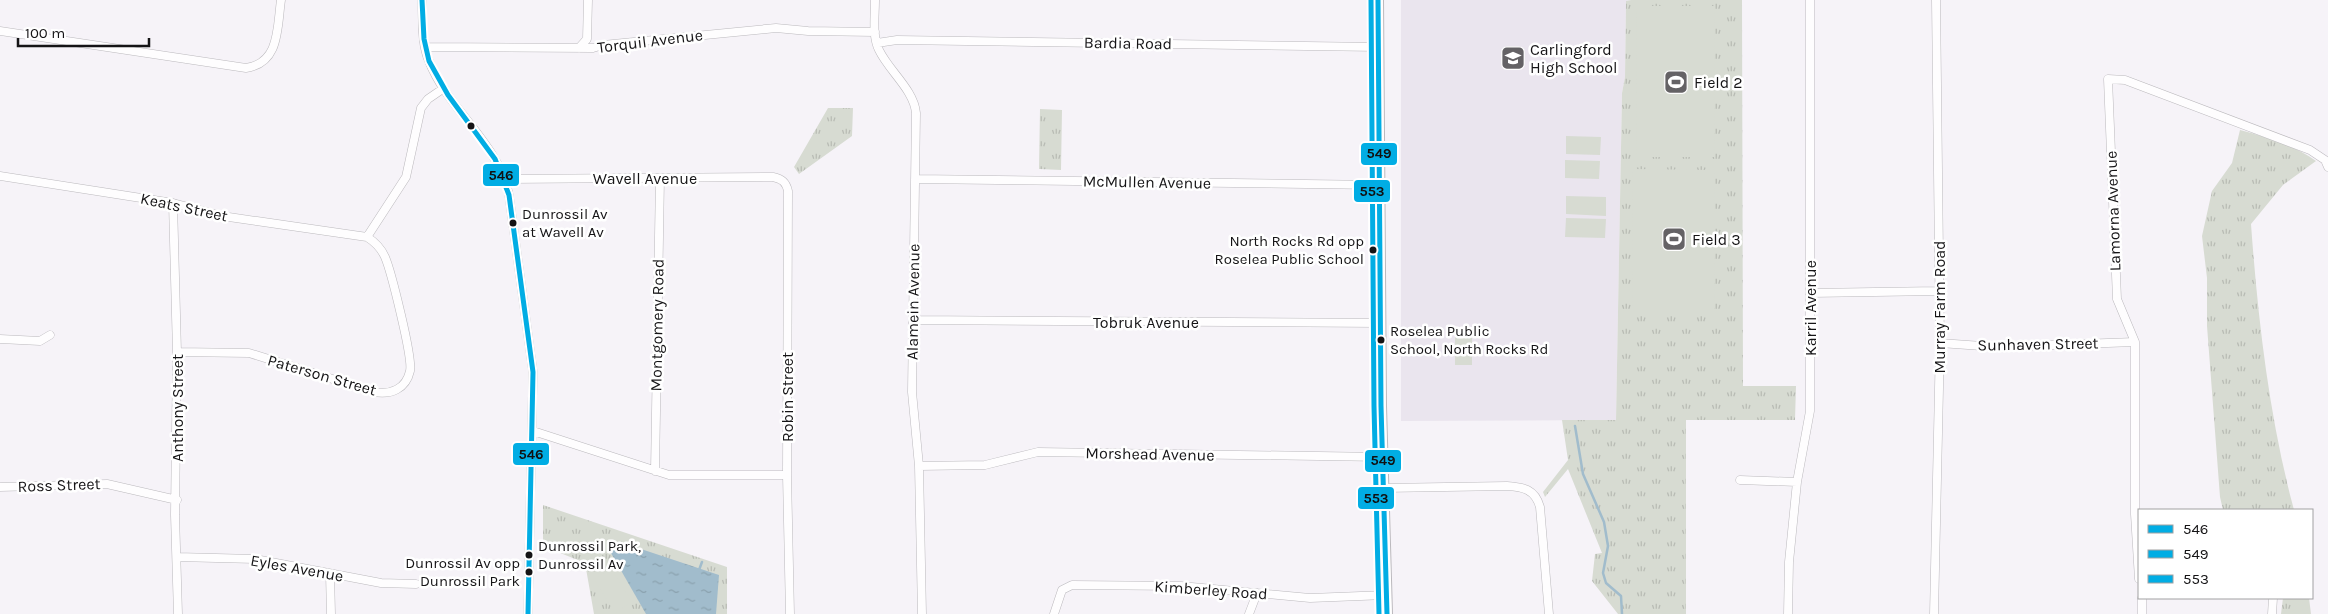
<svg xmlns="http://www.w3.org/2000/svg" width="2328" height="614" viewBox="0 0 2328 614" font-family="Karla,sans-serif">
<defs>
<pattern id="grass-tufts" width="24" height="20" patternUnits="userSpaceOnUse" patternTransform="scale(1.25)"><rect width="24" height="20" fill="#d7dbd2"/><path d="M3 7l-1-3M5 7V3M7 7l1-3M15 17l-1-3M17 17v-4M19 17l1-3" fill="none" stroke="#b8bbb4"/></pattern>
<pattern id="water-ripples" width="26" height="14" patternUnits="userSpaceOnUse" patternTransform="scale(1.25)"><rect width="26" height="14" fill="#a1bccc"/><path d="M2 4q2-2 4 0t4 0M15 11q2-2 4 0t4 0" fill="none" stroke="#8aa1ae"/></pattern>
</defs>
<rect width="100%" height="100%" fill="#f6f3f8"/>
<path fill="#eae5ee" d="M1401,0H1631L1626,1L1625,77L1622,93L1616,420L1401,421Z"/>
<path fill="url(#grass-tufts)" d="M1631,0H1742L1743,386H1796L1795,420H1686V614H1618L1592,581L1595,554L1602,553L1568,469L1545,497L1543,492L1568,460L1562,420H1616L1622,93L1625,77L1626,1Z
M828,108H853L852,136L799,174L794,167Z
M1040,109L1062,110L1061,170L1039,169Z
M2240,130C2266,137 2294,145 2316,161L2283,185L2251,224C2258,320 2269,417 2294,510H2223L2220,497L2207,326V278L2202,236L2212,191L2232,163Z
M543,505L727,567V614H594L585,563L543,546Z
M2283,598H2309L2311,614H2281Z"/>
<path fill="#d7dbd2" d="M1637,6H1715L1714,157H1636Z
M1566,136L1601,137L1600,155L1566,154Z
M1565,160L1600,161L1599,179L1565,178Z
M1633,169L1715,170L1714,309H1632Z
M1566,196L1606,197V216L1566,214Z
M1566,218L1606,219L1605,238L1565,237Z
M1455,334H1472V365H1455Z
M611,568L632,602L615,613L594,579Z"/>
<path fill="url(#water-ripples)" d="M620,542L719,575L716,614H646L611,553L614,545Z"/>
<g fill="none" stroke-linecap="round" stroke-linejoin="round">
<path stroke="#a1bccc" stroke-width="2.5" d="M1575,426L1583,474L1604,522L1608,546L1603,573L1606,583L1621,596L1622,614
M699,570L702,562"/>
<g stroke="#bbb9bd" stroke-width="9">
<path id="street" d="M422,0C423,20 421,43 429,61C448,110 498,142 509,195L533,372L528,614
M875,0C875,16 872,36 879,50C889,71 914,90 916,113L912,392L919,466L922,614
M0,31L246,68C280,63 277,28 281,0
M877,43L897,40L1378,47
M425,47L593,48L603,45L776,28L808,31L875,32
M579,48L587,39L588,0
M0,176L173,203L222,216L367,237
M506,179L773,177C782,179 786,182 788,191L787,475L790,614
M915,179L1379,185
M173,203L177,352L175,515L178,614
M1811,293L1938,291
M913,320L1380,323
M0,339L40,341L50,335
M1940,343L1996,347L2135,342
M177,352L249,353L374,392C391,395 406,389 410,371C413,358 391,271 385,257C381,248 375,242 367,237L406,177L421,108L428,99L444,88
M533,431L669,475H787
M919,466L985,465L1038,452L1383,457
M655,471L660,178
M1740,480L1797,482
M0,487L107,484L177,500
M1384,488L1507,486C1523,487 1535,489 1540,507L1549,614
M177,557L255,559L381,583L416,584
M330,574L331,614
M2139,579L2135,514V342L2117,299L2108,79L2125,80L2310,150L2325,160L2328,167
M2142,598V614
M1054,614L1062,590L1072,585L1181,586L1310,598L1386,595
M1249,614L1257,593
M1788,614L1789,562L1797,482L1810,411V0
M1934,614L1940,343L1936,0
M2272,614L2273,598"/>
</g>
<g stroke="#bbb9bd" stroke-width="12">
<path id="secondary" d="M1378,0L1381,406L1387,614"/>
</g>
<use href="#street" stroke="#fefdfe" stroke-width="8"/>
<use href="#secondary" stroke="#fefdfe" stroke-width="10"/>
<g stroke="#fff" stroke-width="9">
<path id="bus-1" d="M422,0L424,39L429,61L448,95L495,159L509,195L533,372L528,614"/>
</g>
<g stroke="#fff" stroke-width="9">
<path id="bus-2" d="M1378,0L1381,406L1387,614"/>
</g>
<g stroke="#fff" stroke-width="9">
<path id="bus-3" d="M1371,0L1374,406L1379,614"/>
</g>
<use href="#bus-1" stroke="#01ade4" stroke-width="5"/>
<use href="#bus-2" stroke="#01ade4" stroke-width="5"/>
<use href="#bus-3" stroke="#01ade4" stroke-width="5"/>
</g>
<defs>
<g id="school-square" transform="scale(1.25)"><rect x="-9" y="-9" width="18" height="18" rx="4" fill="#646265" stroke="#fff"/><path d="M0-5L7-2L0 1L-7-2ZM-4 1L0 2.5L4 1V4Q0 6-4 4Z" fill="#fff"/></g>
<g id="stadium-square" transform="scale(1.25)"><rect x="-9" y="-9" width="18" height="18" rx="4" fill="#646265" stroke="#fff"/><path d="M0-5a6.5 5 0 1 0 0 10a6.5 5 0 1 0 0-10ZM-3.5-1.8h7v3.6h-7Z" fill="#fff"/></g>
</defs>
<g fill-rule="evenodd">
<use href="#school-square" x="1513" y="58"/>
<use href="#stadium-square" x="1676" y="82"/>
<use href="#stadium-square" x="1674" y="239"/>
</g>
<g fill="#151416" stroke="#fff" stroke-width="2">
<circle cx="471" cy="126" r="4.5"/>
<circle cx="513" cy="223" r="4.5"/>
<circle cx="1373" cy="250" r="4.5"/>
<circle cx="1381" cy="340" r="4.5"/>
<circle cx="529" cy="555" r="4.5"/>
<circle cx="529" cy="572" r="4.5"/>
</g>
<g text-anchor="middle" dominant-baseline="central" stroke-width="5" stroke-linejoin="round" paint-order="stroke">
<g font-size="15" fill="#151416" stroke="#fff" text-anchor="start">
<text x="522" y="214">Dunrossil Av<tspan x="522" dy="18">at Wavell Av</tspan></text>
<text x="1364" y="241" text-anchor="end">North Rocks Rd opp<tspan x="1364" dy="18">Roselea Public School</tspan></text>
<text x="1390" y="331">Roselea Public<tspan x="1390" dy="18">School, North Rocks Rd</tspan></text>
<text x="538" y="546">Dunrossil Park,<tspan x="538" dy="18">Dunrossil Av</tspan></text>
<text x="520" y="563" text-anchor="end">Dunrossil Av opp<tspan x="520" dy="18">Dunrossil Park</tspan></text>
</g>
<g font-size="16" fill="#151416" stroke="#fff">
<text transform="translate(650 41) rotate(-7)">Torquil Avenue</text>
<text transform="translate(1128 43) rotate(1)">Bardia Road</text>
<text x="645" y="178">Wavell Avenue</text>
<text transform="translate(1147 182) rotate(1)">McMullen Avenue</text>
<text transform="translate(184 207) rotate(12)">Keats Street</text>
<text transform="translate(2113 211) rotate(-92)">Lamorna Avenue</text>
<text transform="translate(913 302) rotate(-89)">Alamein Avenue</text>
<text transform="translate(1939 307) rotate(-90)">Murray Farm Road</text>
<text transform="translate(1810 308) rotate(-90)">Karril Avenue</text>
<text x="1146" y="322">Tobruk Avenue</text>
<text transform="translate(657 325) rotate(-89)">Montgomery Road</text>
<text transform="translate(2038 344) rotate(-1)">Sunhaven Street</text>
<text transform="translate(322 375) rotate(16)">Paterson Street</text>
<text transform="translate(787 397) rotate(-90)">Robin Street</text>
<text transform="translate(177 408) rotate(-90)">Anthony Street</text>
<text transform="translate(1150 454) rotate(1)">Morshead Avenue</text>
<text transform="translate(59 485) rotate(-2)">Ross Street</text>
<text transform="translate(297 568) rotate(10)">Eyles Avenue</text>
<text transform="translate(1211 590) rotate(4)">Kimberley Road</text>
</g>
<g font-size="16" fill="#151416" stroke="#fff" text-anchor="start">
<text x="1530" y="49">Carlingford<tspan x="1530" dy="18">High School</tspan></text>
<text x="1694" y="82">Field 2</text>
<text x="1692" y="239">Field 3</text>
</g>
</g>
<g stroke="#fff" stroke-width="2">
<rect x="1360" y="142" width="38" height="24" rx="5" fill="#01ade4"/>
<rect x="482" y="163" width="38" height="24" rx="5" fill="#01ade4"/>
<rect x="1353" y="179" width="38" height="24" rx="5" fill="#01ade4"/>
<rect x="512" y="442" width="38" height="24" rx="5" fill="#01ade4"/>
<rect x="1364" y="449" width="38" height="24" rx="5" fill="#01ade4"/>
<rect x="1357" y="486" width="38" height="24" rx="5" fill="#01ade4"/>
</g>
<g font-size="14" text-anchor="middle" font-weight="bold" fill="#111">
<text x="1379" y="158">549</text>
<text x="501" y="180">546</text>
<text x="1372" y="196">553</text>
<text x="531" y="459">546</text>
<text x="1383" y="465">549</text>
<text x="1376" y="503">553</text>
</g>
<rect x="2138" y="509" width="175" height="90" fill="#ffffff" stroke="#a1a1a2"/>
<rect x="2148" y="525" width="25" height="8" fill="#01ade4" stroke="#a1a1a2"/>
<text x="2183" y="534" font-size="15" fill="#151416">546</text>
<rect x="2148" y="550" width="25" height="8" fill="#01ade4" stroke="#a1a1a2"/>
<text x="2183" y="559" font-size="15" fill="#151416">549</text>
<rect x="2148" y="575" width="25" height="8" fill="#01ade4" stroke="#a1a1a2"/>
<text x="2183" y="584" font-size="15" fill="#151416">553</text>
<path d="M18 38v8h131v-8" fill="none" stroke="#151416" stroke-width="2.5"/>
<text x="25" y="38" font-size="15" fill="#151416" stroke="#ffffff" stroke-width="4" paint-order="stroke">100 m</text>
</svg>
